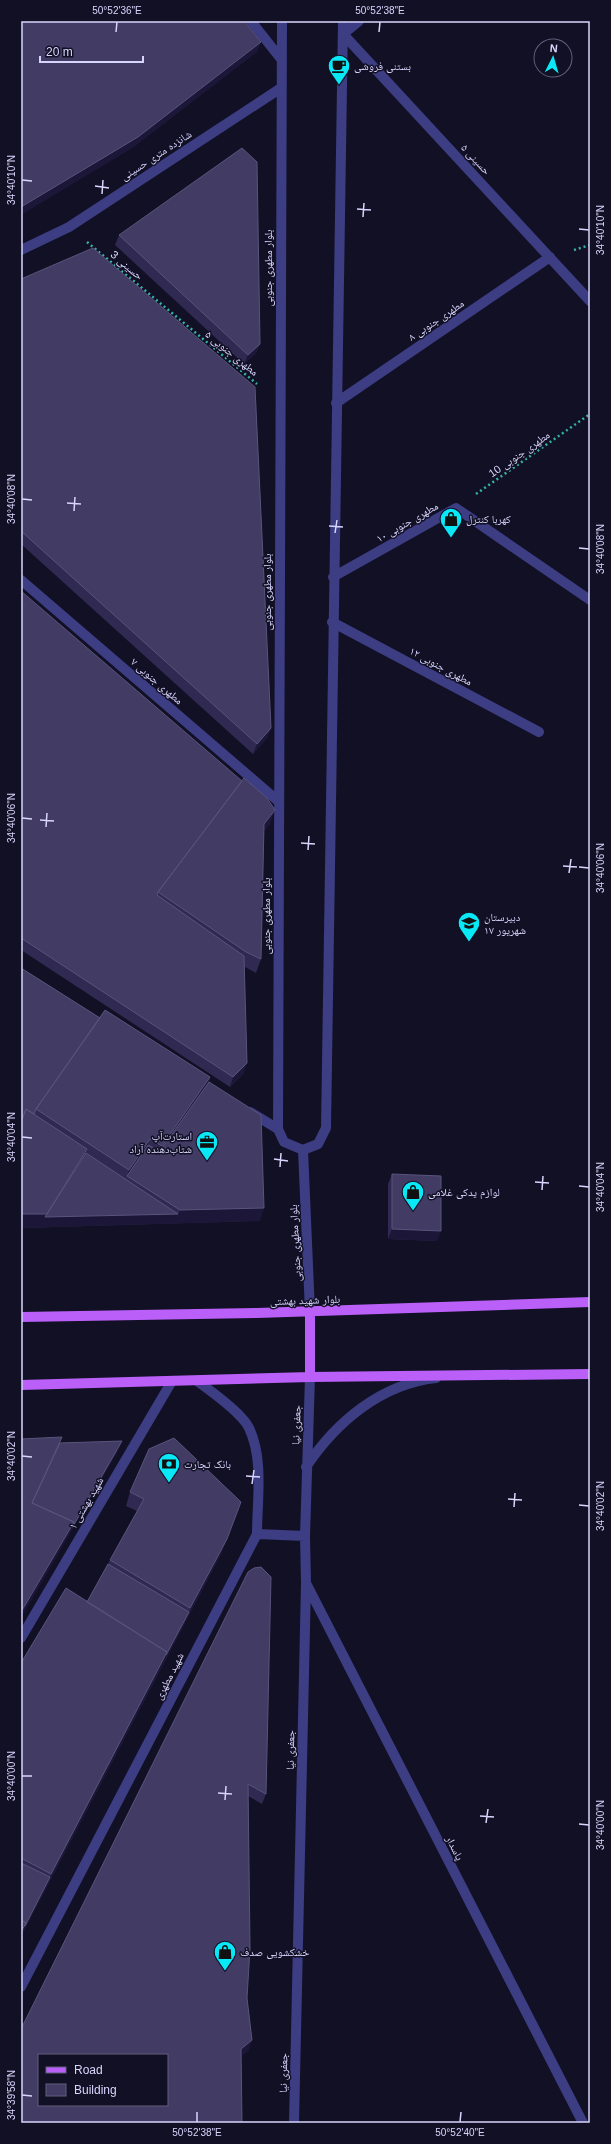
<svg xmlns="http://www.w3.org/2000/svg" width="611" height="2144" viewBox="0 0 611 2144" font-family="Arial,'Noto Naskh Arabic',sans-serif">
<rect width="100%" height="100%" fill="#121025"/>
<g fill="none" stroke-linecap="round" stroke-linejoin="round">
<path stroke="#34b3a6" stroke-width="2.5" stroke-dasharray="2 3" stroke-linecap="butt" d="M87,242L257,384
M574,250L590,245
M476,494L590,414"/>
<path stroke="#3c3d82" stroke-width="10" d="M251,21L281,59
M282,21L278,1129L284,1142L303,1150L318,1144L326,1128L343,21
M359,21L343,34L590,301
M21,250L69,227L281,88
M336,403L550,257
M333,577L456,508L590,600
M21,580L278,801
M332,622L539,732
M250,1112L278,1129
M303,1150L310,1312
M306,1467C336,1422 381,1384 436,1378
M257,1534L305,1536
M307,1585L583,2123
M21,1638L172,1381
M21,1987L257,1534C257,1501 264,1459 249,1428C242,1413 211,1391 197,1381
M294,2123L306,1583L305,1536L310,1377"/>
<path stroke="#ba60f9" stroke-width="10" d="M21,1317L257,1313L590,1302
M310,1377V1312
M21,1385L310,1377L590,1374"/>
</g>
<path fill="#302952" d="M119,235L260,344L256,353L244,364L115,245Z
M21,279L271,728L267,738L253,754L21,544Z
M21,591L270,824L264,831L261,959L256,973L245,967L244,1073L230,1087L21,950Z
M21,968L100,1018L210,1077L209,1082L260,1221L21,1228Z
M392,1174L437,1241L388,1239V1184Z
M149,1449L222,1552L21,1936V1663L87,1602L137,1511L126,1506L130,1492Z
M248,1572L266,1794L262,1804L248,1796L247,1998L249,2050L241,2056L21,2123Z"/>
<path fill="#1c1738" d="M261,42L257,52L134,147L21,215V207Z
M260,344L256,353L244,364L248,355Z
M271,728L267,738L253,754L257,744Z
M275,810L270,824L259,838L264,824Z
M247,1063L244,1073L230,1087L233,1077Z
M210,1077L204,1096L155,1165L162,1146Z
M150,1139L143,1158L127,1176L129,1170Z
M87,1149L82,1163L178,1214L180,1210L264,1208L260,1221L21,1228V1214Z
M392,1229L441,1231L437,1241L388,1239Z
M122,1441L118,1451L21,1618V1612Z
M241,1502L222,1552L21,1936V1932L50,1877L167,1652L189,1612Z
M252,2040L249,2050L238,2059L241,2049Z"/>
<path fill="#423b64" stroke="#59547c" fill-rule="evenodd" d="M21,21H244L261,42L138,137L21,207Z
M242,148L257,162L260,344L248,355L119,235Z
M93,248L255,387L271,728L257,744L21,531V279Z
M21,591L242,781L158,892L157,895L244,956L247,1063L233,1077L21,938Z
M244,778L267,798L275,810L264,824L261,959L246,952L158,892Z
M21,968L100,1018L36,1109L34,1114L26,1109L21,1122Z
M105,1010L210,1077L162,1146L150,1139L129,1170L36,1109Z
M209,1082L261,1115L264,1208L180,1210L127,1176L148,1145L160,1151Z
M26,1109L87,1149L47,1214H21V1122Z
M86,1153L178,1214L45,1217Z
M392,1174L441,1176V1231L392,1229Z
M62,1437L32,1503L74,1522L21,1612V1439Z
M174,1438L241,1502L227,1539L190,1608L110,1560L144,1499L130,1492L149,1449Z
M122,1441L72,1528L74,1522L32,1503L60,1443Z
M108,1564L189,1612L166,1655L167,1652L87,1602Z
M261,1567L271,1577L266,1794L248,1784L250,1948L247,1998L252,2040L241,2049L242,2123H21V2029L248,1572L254,1568ZM39,2055H167V2105H39Z
M66,1588L167,1652L51,1874L21,1858V1663Z
M21,1863L50,1877L25,1926L26,1923L21,1920Z
M21,1920L26,1923L21,1932Z"/>
<path fill="none" stroke="#d8d5fd" stroke-width="1.5" d="M116,32L117,22M379,32L380,22M22,180L32,181M95,186L109,188M102,194L103,180M357,209L371,210M363,217L364,203M579,229L589,230M22,499L32,500M67,503L81,504M74,511L75,497M329,526L343,527M335,533L337,520M579,548L589,549M22,818L32,819M40,820L54,821M46,827L47,813M301,843L315,844M308,850L309,836M563,866L577,867M579,867L589,868M569,873L571,859M22,1137L32,1138M274,1159L288,1161M280,1167L281,1153M535,1182L549,1183M579,1186L589,1187M542,1190L543,1176M22,1456L32,1457M246,1476L260,1477M252,1484L254,1470M508,1499L522,1500M579,1505L589,1506M514,1507L515,1493M22,1776H32M218,1793L232,1794M225,1800L226,1786M480,1816L494,1817M486,1823L488,1809M579,1824L589,1825M22,2095L32,2096M197,2122V2112M460,2122L461,2112"/>
<defs>
<g id="cafe-pin" transform="scale(1.15)"><path d="M0 17L-7.5 6A9.5 9.5 0 1 1 7.5 6Z" fill="#09e8f6" stroke="#121025"/><path d="M-5.5-4.5H6V0H3Q3 3.5 0 3.5H-2.5Q-5.5 3.5-5.5 0ZM3-3.2v2h1.7v-2ZM-6 4.5H4V6H-6Z" fill="#111"/></g>
<g id="shop-pin" transform="scale(1.15)"><path d="M0 17L-7.5 6A9.5 9.5 0 1 1 7.5 6Z" fill="#09e8f6" stroke="#121025"/><path d="M-5-2.5h2.3a2.7 3.5 0 0 1 5.4 0H5L5.5 6h-11ZM-1.5-2.5h3a1.5 2.3 0 0 0-3 0Z" fill="#111"/></g>
<g id="school-pin" transform="scale(1.15)"><path d="M0 17L-7.5 6A9.5 9.5 0 1 1 7.5 6Z" fill="#09e8f6" stroke="#121025"/><path d="M0-5L7-2L0 1L-7-2ZM-4 1L0 2.5L4 1V4Q0 6-4 4Z" fill="#111"/></g>
<g id="office-pin" transform="scale(1.15)"><path d="M0 17L-7.5 6A9.5 9.5 0 1 1 7.5 6Z" fill="#09e8f6" stroke="#121025"/><path d="M-6-3h4V-5.5h4V-3h4V5H-6ZM-1-4.5V-3h2v-1.5ZM-6 0V1H6V0Z" fill="#111"/></g>
<g id="bank-pin" transform="scale(1.15)"><path d="M0 17L-7.5 6A9.5 9.5 0 1 1 7.5 6Z" fill="#09e8f6" stroke="#121025"/><path d="M-6-4H6V4H-6ZM0-2.3a2.3 2.3 0 1 0 0 4.6a2.3 2.3 0 1 0 0-4.6Z" fill="#111"/></g>
</defs>
<g fill-rule="evenodd">
<use href="#cafe-pin" x="339" y="66"/>
<use href="#shop-pin" x="451" y="519"/>
<use href="#school-pin" x="469" y="923"/>
<use href="#office-pin" x="207" y="1142"/>
<use href="#shop-pin" x="413" y="1192"/>
<use href="#bank-pin" x="169" y="1464"/>
<use href="#shop-pin" x="225" y="1952"/>
</g>
<g text-anchor="middle" dominant-baseline="central" stroke-width="3" stroke-linejoin="round" paint-order="stroke">
<g font-size="11" fill="#d8d5fd" stroke="#121025" text-anchor="start">
<text x="354" y="66">بستنی فروشی</text>
<text x="466" y="519">کهربا کنترل</text>
<text x="484" y="917">دبیرستان<tspan x="484" dy="13">۱۷ شهریور</tspan></text>
<text x="192" y="1136" text-anchor="end">استارت‌آپ<tspan x="192" dy="13">شتاب‌دهنده آراد</tspan></text>
<text x="428" y="1192">لوازم یدکی غلامی</text>
<text x="184" y="1464">بانک تجارت</text>
<text x="240" y="1952">خشکشویی صدف</text>
</g>
<g font-size="11" fill="#d8d5fd" stroke="#121025">
<text transform="translate(156 155) rotate(-33)">شانزده متری حسینی</text>
<text transform="translate(476 159) rotate(47)">حسینی ۵</text>
<text transform="translate(127 265) rotate(40)">حسینی 3</text>
<text transform="translate(268 268) rotate(-90)">بلوار مطهری جنوبی</text>
<text transform="translate(436 320) rotate(-34)">مطهری جنوبی ۸</text>
<text transform="translate(232 353) rotate(39)">مطهری جنوبی ۵</text>
<text transform="translate(519 454) rotate(-35)">مطهری جنوبی 10</text>
<text transform="translate(407 522) rotate(-30)">مطهری جنوبی ۱۰</text>
<text transform="translate(267 592) rotate(-90)">بلوار مطهری جنوبی</text>
<text transform="translate(441 666) rotate(28)">مطهری جنوبی ۱۲</text>
<text transform="translate(157 681) rotate(41)">مطهری جنوبی ۷</text>
<text transform="translate(266 916) rotate(-90)">بلوار مطهری جنوبی</text>
<text transform="translate(295 1243) rotate(-93)">بلوار مطهری جنوبی</text>
<text transform="translate(305 1300) rotate(-2)">بلوار شهید بهشتی</text>
<text transform="translate(296 1425) rotate(-88)">جعفری نیا</text>
<text transform="translate(86 1503) rotate(-60)">شهید بهشتی ۱</text>
<text transform="translate(169 1676) rotate(-63)">شهید مطهری</text>
<text transform="translate(290 1750) rotate(-89)">جعفری نیا</text>
<text transform="translate(455 1848) rotate(63)">پاسدار</text>
<text transform="translate(283 2073) rotate(-89)">جعفری نیا</text>
</g>
</g>
<rect width="611" height="2144" fill="none" stroke="#121025" stroke-width="44"/>
<rect x="38" y="2054" width="130" height="52" fill="#121025" stroke="#615f7b"/>
<rect x="46" y="2067" width="20" height="6" fill="#ba60f9" stroke="#615f7b"/>
<text x="74" y="2074" font-size="12" fill="#d8d5fd">Road</text>
<rect x="46" y="2084" width="20" height="12" fill="#423b64" stroke="#615f7b"/>
<text x="74" y="2094" font-size="12" fill="#d8d5fd">Building</text>
<g transform="translate(553 58) rotate(5)"><circle r="19" fill="#121025" stroke="#615f7b"/>
<path d="M0-3L7 15L0 10L-7 15Z" fill="#09e8f6"/>
<text y="-6" font-size="11" font-weight="bold" text-anchor="middle" fill="#d8d5fd">N</text>
</g>
<path d="M40 56v6h103v-6" fill="none" stroke="#d8d5fd" stroke-width="2"/>
<text x="46" y="56" font-size="12" fill="#d8d5fd" stroke="#121025" stroke-width="3" paint-order="stroke">20 m</text>
<rect x="22" y="22" width="567" height="2100" fill="none" stroke="#d8d5fd" stroke-width="1.5"/>
<g font-size="10" text-anchor="middle" fill="#d8d5fd">
<text x="117" y="14">50°52'36"E</text>
<text x="380" y="14">50°52'38"E</text>
<text transform="translate(11 180) rotate(-90)" y="4">34°40'10"N</text>
<text transform="translate(600 230) rotate(-90)" y="4">34°40'10"N</text>
<text transform="translate(11 499) rotate(-90)" y="4">34°40'08"N</text>
<text transform="translate(600 549) rotate(-90)" y="4">34°40'08"N</text>
<text transform="translate(11 818) rotate(-90)" y="4">34°40'06"N</text>
<text transform="translate(600 868) rotate(-90)" y="4">34°40'06"N</text>
<text transform="translate(11 1137) rotate(-90)" y="4">34°40'04"N</text>
<text transform="translate(600 1187) rotate(-90)" y="4">34°40'04"N</text>
<text transform="translate(11 1456) rotate(-90)" y="4">34°40'02"N</text>
<text transform="translate(600 1506) rotate(-90)" y="4">34°40'02"N</text>
<text transform="translate(11 1776) rotate(-90)" y="4">34°40'00"N</text>
<text transform="translate(600 1825) rotate(-90)" y="4">34°40'00"N</text>
<text transform="translate(11 2095) rotate(-90)" y="4">34°39'58"N</text>
<text x="197" y="2136">50°52'38"E</text>
<text x="460" y="2136">50°52'40"E</text>
</g>
</svg>
